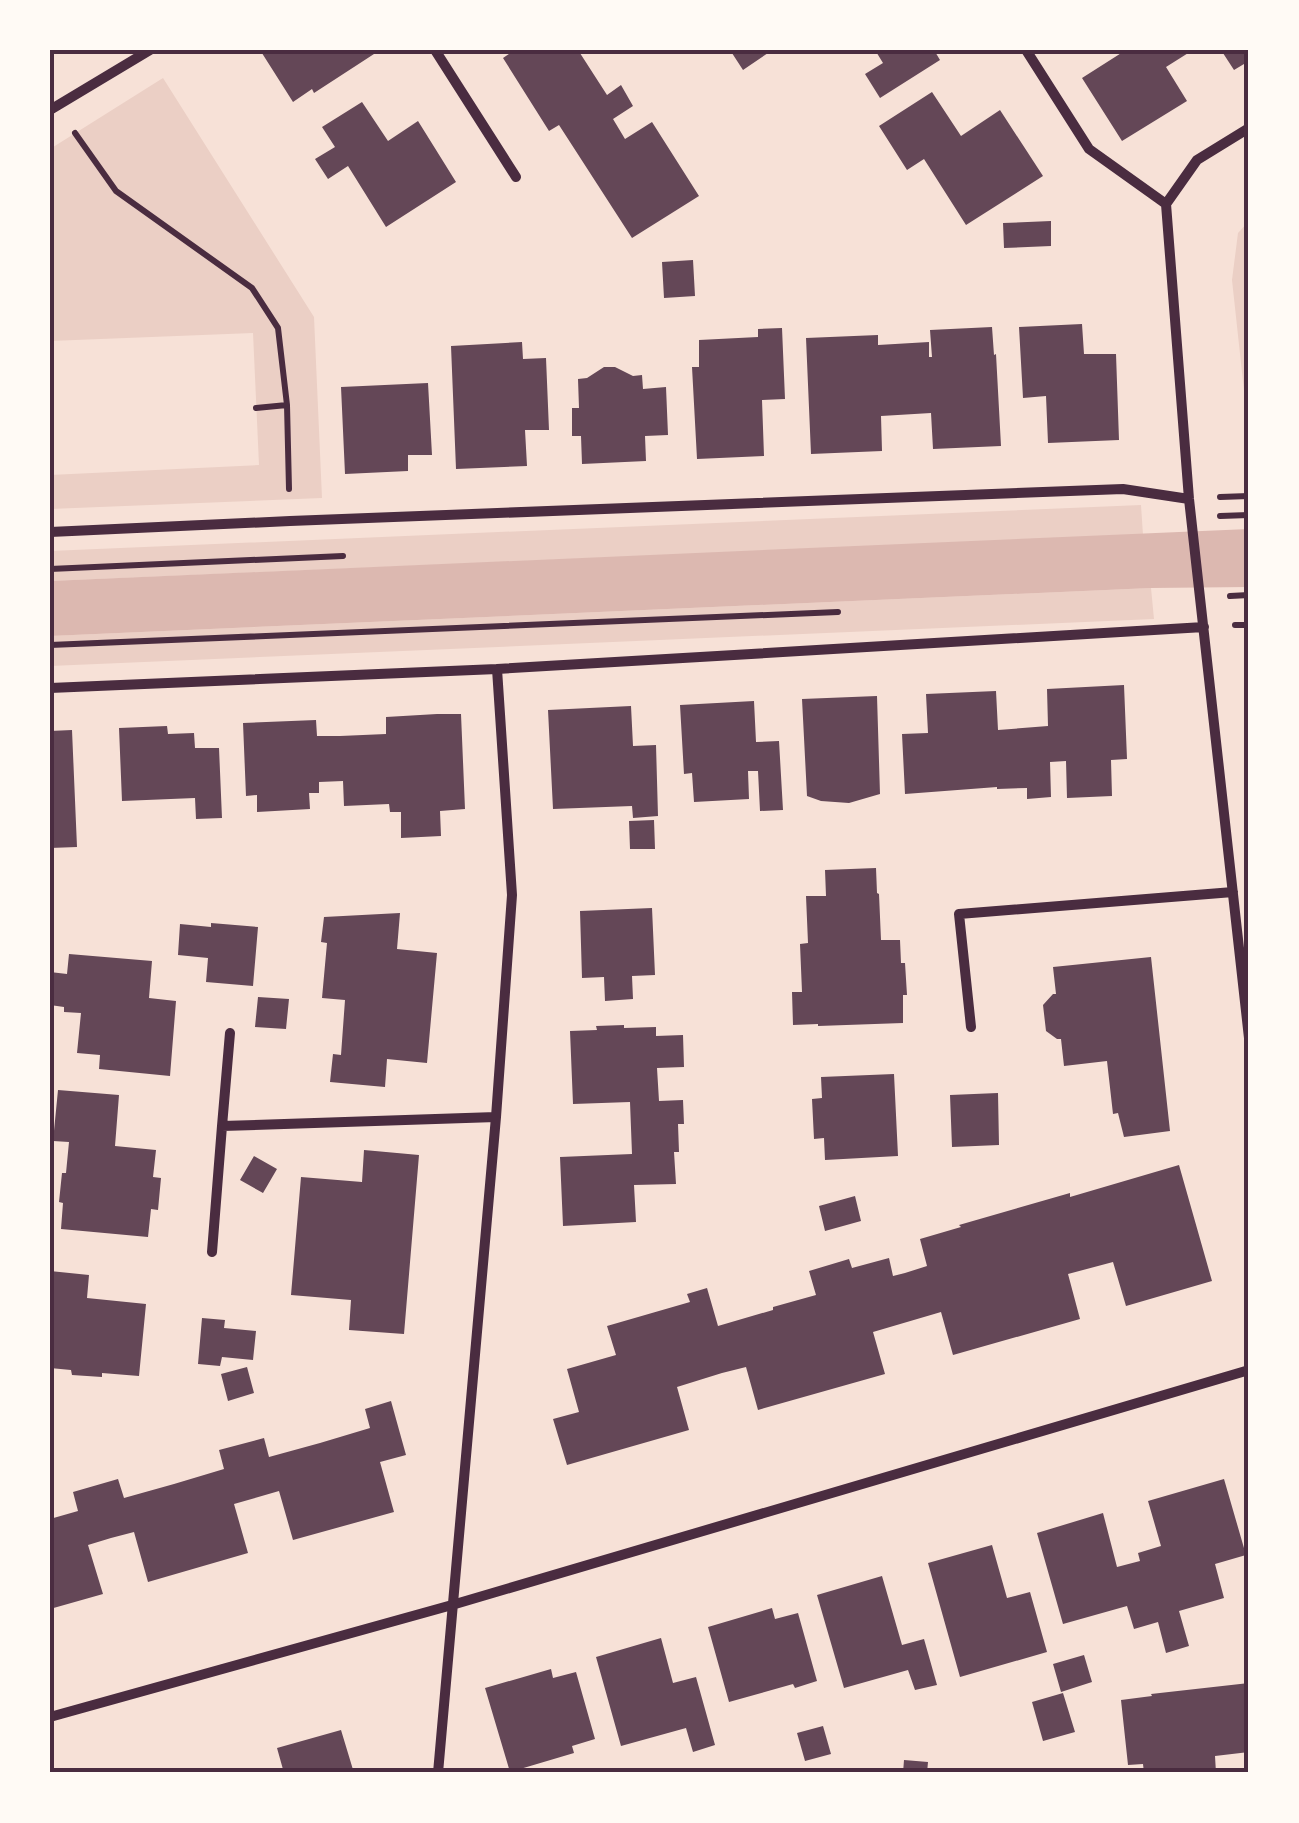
<svg xmlns="http://www.w3.org/2000/svg" width="1299" height="1823" viewBox="0 0 1299 1823" font-family="'Roboto Condensed',sans-serif">
<rect width="100%" height="100%" fill="#f7e1d7"/>
<path fill="#ebcfc5" d="M163,78L314,317L322,498L50,509V475L259,465L253,333L50,341V149Z
M1249,221V437L1232,280L1238,233Z
M1141,505L1143,535L50,581V551Z
M1151,588L1154,619L50,666V636Z"/>
<path fill="#dcb8b0" d="M1249,529V587L1151,588L50,636V581Z"/>
<path fill="#644757" d="M260,50H371L374,54L314,93L312,89L293,102Z
M515,50H578L607,95L621,85L633,106L613,119L625,139L652,122L699,196L632,238L559,125L549,131L503,58Z
M730,50H766L768,53L743,70Z
M875,50H934L940,60L880,98L865,74L883,63Z
M1126,50H1193L1166,67L1187,101L1122,141L1082,78Z
M1221,50H1249V61L1234,70Z
M932,92L961,136L1000,110L1043,176L966,225L924,159L907,170L879,126Z
M362,102L388,141L418,121L456,182L386,227L348,166L328,179L315,159L335,147L322,127Z
M1051,221V246L1004,248L1003,223Z
M693,260L695,296L664,298L662,262Z
M1082,324L1084,354H1116L1119,440L1048,443L1046,396L1023,398L1019,327Z
M992,327L994,355L996,354L1001,446L933,449L931,413L881,416L882,451L811,454L806,338L878,335V345L929,342V357H932L930,330Z
M782,328L785,399L762,400L764,456L697,459L692,367H699V340L758,337V329Z
M522,342L523,359L546,358L549,430H525L527,466L456,469L451,346Z
M604,367H615L633,376L642,375L643,389L666,387L668,435L645,436L646,461L582,464L581,436H572V408H579L578,379L587,378Z
M428,383L432,455H408V471L345,474L341,387Z
M1124,685L1127,759L1111,760L1112,796L1067,798L1066,761L1050,762L1051,797L1027,799V788L997,789V787L905,794L902,734L928,733L926,694L996,691L998,730L1048,726L1047,689Z
M877,696L880,794L849,803L821,801L807,796L802,699Z
M754,701L756,742L779,741L783,810L760,811L758,771H748L749,799L694,802L692,773L684,774L680,705Z
M631,706L633,746L656,745L658,816L633,818L632,806L553,809L548,710Z
M437,714H461L465,809L440,811L441,836L401,838V812H390L389,804L344,806L343,781L319,782V793H309L310,809L257,812V795L246,796L243,723L316,720L317,736H340L386,734V717Z
M167,726L168,734L194,733L195,748H219L222,818L196,819L195,798L122,801L119,728Z
M72,730L77,847L50,848V731Z
M654,820L655,849H630L629,821Z
M876,868L877,893L879,894L881,940H900L901,963H905L907,995H903V1023L818,1026V1024L793,1025L792,992H802L800,944L808,943L806,896H826L825,870Z
M652,908L655,975L632,976L633,999L605,1001L604,977L582,978L580,911Z
M400,913L397,949L437,953L427,1063L387,1059L385,1087L330,1082L333,1054L341,1055L345,1000L322,998L327,943L321,942L324,917Z
M211,923L258,927L253,986L206,982L208,958L178,955L180,924L211,927Z
M69,954L152,961L149,998L176,1001L170,1076L99,1069L100,1055L77,1053L81,1013L64,1012V1007L50,1005V972L67,974Z
M1151,957L1170,1131L1124,1137L1118,1113L1113,1114L1107,1061L1064,1066L1061,1039H1057L1046,1031L1043,1005L1053,994H1056L1053,967Z
M258,997L289,999L286,1029L255,1027Z
M624,1025V1028L656,1027V1036L683,1035L684,1067L657,1068L659,1101L683,1100L684,1124H678L679,1152H674L676,1184L634,1185L636,1222L563,1226L560,1157L632,1154L630,1102L573,1104L570,1031L597,1030L596,1026Z
M894,1074L898,1156L825,1160L824,1138L814,1139L812,1099L822,1098L821,1077Z
M58,1090L119,1095L115,1146L156,1150L153,1177L161,1178L158,1210L151,1209L148,1237L61,1229L63,1203L59,1202L62,1173H66L69,1142L53,1141Z
M998,1093L999,1145L952,1147L950,1095Z
M364,1150L419,1155L404,1334L349,1330L351,1300L291,1295L301,1177L362,1182Z
M254,1156L277,1169L263,1193L240,1180Z
M1179,1165L1212,1281L1126,1306L1113,1262L1068,1274L1080,1319L953,1355L941,1312L873,1332L885,1374L758,1410L746,1367L722,1373L677,1387L689,1430L567,1465L553,1419L579,1412L567,1369L616,1355L607,1326L690,1302L687,1294L707,1288L718,1326L773,1310V1307L816,1295L809,1271L849,1259L852,1268L889,1258L893,1276L905,1273L927,1266L920,1239L961,1227L959,1225L1070,1193V1197Z
M855,1196L861,1221L825,1231L819,1206Z
M50,1271L89,1275L87,1298L146,1304L139,1376L102,1373V1377L72,1375L71,1370L50,1368Z
M202,1318L225,1320L224,1328L256,1331L253,1360L222,1357L220,1366L198,1364Z
M247,1367L254,1393L228,1401L221,1374Z
M391,1401L406,1455L380,1462L394,1512L293,1540L279,1491L234,1504L248,1553L148,1582L134,1532L111,1538L88,1545L103,1594L50,1609V1519L78,1511L73,1492L118,1479L124,1498L174,1484L224,1469L219,1450L264,1438L269,1457L320,1443L370,1428L365,1409Z
M1224,1479L1246,1555L1215,1564L1224,1598L1179,1611L1189,1646L1166,1653L1158,1622L1134,1629L1127,1606L1063,1624L1037,1533L1103,1513L1117,1567L1140,1561L1138,1553L1161,1546L1148,1501Z
M992,1545L1007,1598L1030,1592L1047,1652L960,1677L928,1563Z
M882,1576L902,1645L924,1639L937,1685L915,1690L908,1670L844,1688L817,1595Z
M772,1608L775,1619L798,1613L817,1681L795,1688L793,1684L729,1702L708,1627Z
M661,1638L673,1683L696,1677L715,1745L693,1752L686,1728L621,1746L596,1657Z
M1084,1655L1092,1682L1061,1692L1053,1664Z
M551,1669L553,1678L576,1672L595,1739L572,1746L574,1753L510,1772L485,1688Z
M1249,1683V1752L1215,1756L1216,1773H1144L1143,1764L1128,1765L1121,1700L1152,1696L1151,1694Z
M1063,1693L1075,1732L1043,1741L1032,1702Z
M823,1726L831,1754L805,1761L797,1733Z
M341,1730L354,1773H284L277,1748Z
M904,1760L928,1762L927,1773H903Z"/>
<g fill="none" stroke-linecap="round" stroke-linejoin="round">
<path stroke="#4a2c40" stroke-width="6" d="M75,133L116,191L252,288L278,328L287,405L289,489
M256,408L287,405
M1220,497L1249,496
M1220,516L1249,515
M50,569L343,556
M1230,596L1249,595
M1235,625H1249
M50,645L838,612"/>
<path stroke="#4a2c40" stroke-width="10" d="M435,50L516,177
M1026,50L1089,149L1166,204L1189,499L1249,1038
M50,110L150,50
M1166,204L1197,160L1249,128
M50,532L290,521L1123,489L1189,499
M50,688L497,669L1204,627
M971,1027L959,914L1233,892
M222,1126L230,1033
M212,1252L222,1126L496,1117
M50,1717L452,1605L1249,1370
M438,1773L496,1117L512,895L497,669"/>
</g>
<rect width="1299" height="1823" fill="none" stroke="#fffaf5" stroke-width="105"/>
<rect x="52" y="52" width="1194" height="1718" fill="none" stroke="#4a2c40" stroke-width="4"/>
</svg>
